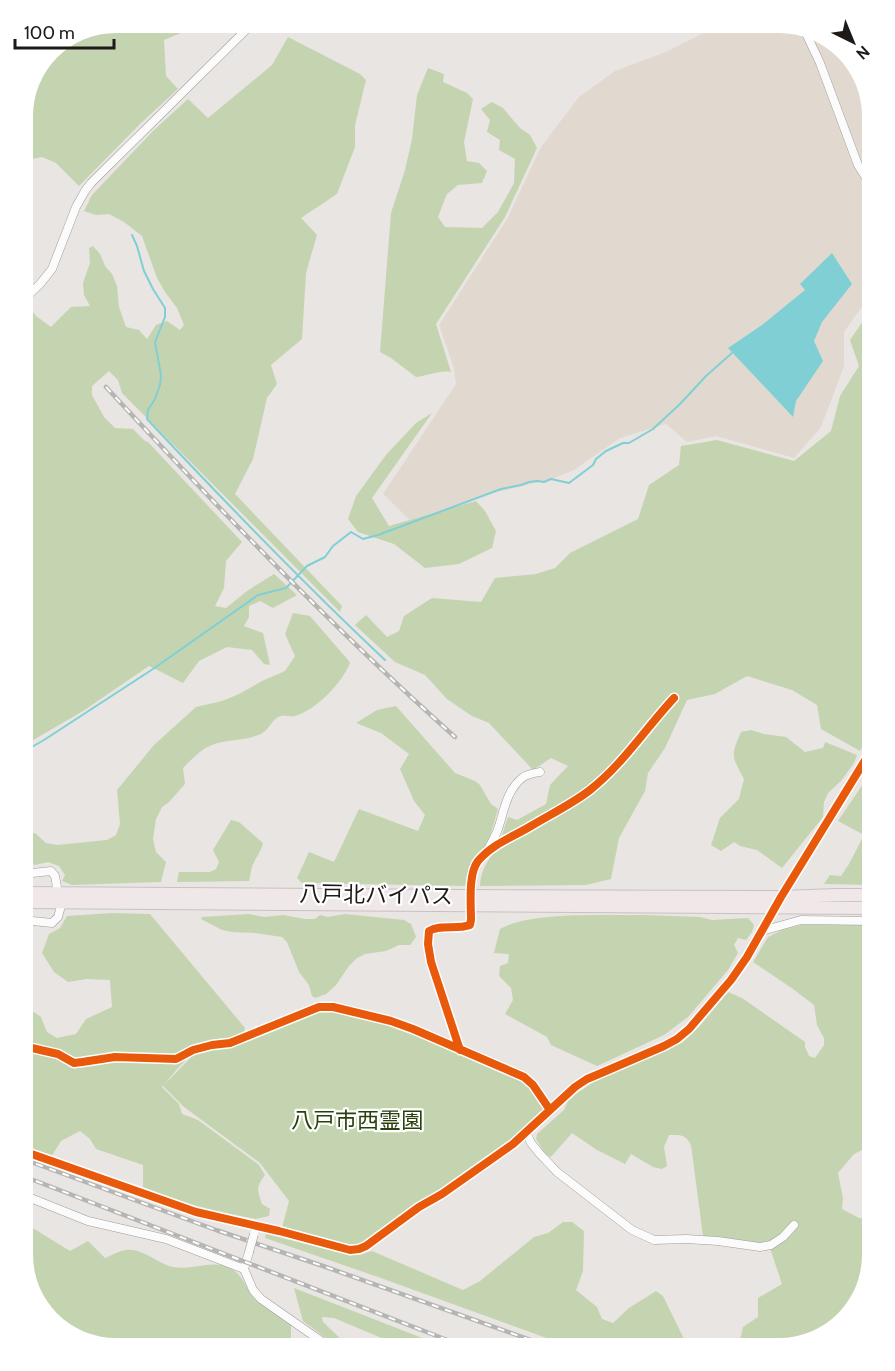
<svg xmlns="http://www.w3.org/2000/svg" width="895" height="1371" viewBox="0 0 895 1371" font-family="Cabin,'Noto Sans JP',sans-serif">
<rect width="100%" height="100%" fill="#e8e5e2"/>
<path fill="#e1d9d0" d="M719,23H785L831,38L860,70L872,116V292L844,332V366L821,427L794,458L716,436L687,442L666,424L620,438L574,470L552,479L489,494L413,523L383,494L456,384L454,368L439,325L507,219L541,147L579,97L615,71L666,52L715,27Z"/>
<path fill="#c4d4b0" d="M116,23H205L164,40L166,76L178,89L141,123L79,186L56,163L42,157L23,161V110L50,50Z
M288,37L360,74L366,80L355,125V147L337,194L301,218L317,235L306,273L302,339L271,365L277,384L267,398L253,459L235,494L342,606L340,612L122,393L118,380L109,371L92,386V395L104,417L115,428L133,429L145,441L148,442L242,542L226,561L224,588L215,606L226,608L247,591L274,574L297,595L273,608L260,601L249,606V617L244,626L263,633L270,665L264,664L252,650L227,647L199,661L183,683L149,666L83,711L23,746V299L36,316L51,327L71,307L90,306L84,295L83,283L90,263L89,248L93,246L100,254L105,266L112,274L117,286L119,307L126,327L139,330L147,339L156,325L167,321L180,330L184,325L177,308L165,292L157,278L142,236L124,222L109,214L96,215L84,211L92,195L154,130L188,99L208,118L272,65Z
M428,68L444,74L443,82L467,93L473,99L464,142L467,161L479,163L487,171L482,183L458,185L447,194L438,217L445,227L482,228L498,212L514,183L515,159L499,150L500,140L487,132L490,120L481,109L492,102L503,108L520,128L530,135L537,148L505,217L436,324L451,372C440,370 427,376 416,377L391,358L380,352L391,213L405,170L412,139L417,95Z
M872,308V733L860,751L821,729L817,705L792,690L747,676L715,694L687,700L665,748L648,773L645,791L619,838L611,879L586,885L480,886C481,869 487,863 495,850C501,840 504,828 508,817L517,820L546,804L550,785L568,766L551,758L533,770L489,723L472,716L447,699L425,675L395,662L355,625L366,615L387,637L399,631L404,616L432,598L481,602L495,578L536,574L555,568L570,553L638,519L649,485L679,465L681,446L717,440L794,461L831,431L840,396L859,366L850,340Z
M432,413L372,498L389,526L476,501L485,511L496,531L492,548L459,564L425,568L394,544L358,532L348,519L356,496L386,455L416,423Z
M293,613L310,616L348,660L350,663C342,683 316,710 295,716C290,717 286,715 281,716C273,717 269,730 261,734C245,741 227,739 212,745C201,749 191,760 183,768L185,784L169,802L162,807L156,819L153,839L156,852L166,862L161,882L72,885L62,881L65,875L59,866L48,862L35,865L23,860V836L35,833L46,843L57,845L107,840L116,835L120,824L117,790L154,745L196,707L222,701L239,694L262,681L285,671L295,656L285,634Z
M396,706L455,773L475,781L480,785L491,804L498,809L491,833L483,853L469,867L468,886L302,883L297,878L309,852L334,862L359,809L418,831L425,815L414,801L400,769L409,754L381,733L356,723L377,710Z
M751,730L764,734L786,737L805,752L823,748L825,742L857,755L854,763L841,781L828,793L824,802L823,817L782,868L757,850L740,846L734,842L721,851L711,845L720,818L739,799L744,779C732,756 730,757 741,732Z
M872,772V885L824,884L830,875L841,876L849,864L864,835L838,821L865,781Z
M231,820L239,822L263,843C261,853 252,862 251,871C250,875 250,878 249,881L177,882L179,872H210L216,869L219,862L213,850Z
M112,913L150,914L245,1028L243,1035L227,1041L204,1042L177,1069L164,1085L198,1050L211,1047L234,1044L293,1018L323,1008L356,1013L388,1022L414,1031L464,1055L525,1080L532,1086L546,1109L510,1141L479,1164L404,1213L367,1241L361,1245L354,1247L282,1228L289,1201L260,1163L184,1107L163,1086L162,1087L179,1104L182,1114L198,1120L259,1165L265,1175C256,1187 257,1189 262,1204L270,1209L269,1216L255,1219L231,1214L189,1204L143,1187V1165L96,1149L90,1139L80,1131L61,1141L51,1157L23,1146V1010L29,1009L41,1017L47,1032L57,1038L76,1034L86,1019L112,1007L110,980L87,979L68,982L54,972L42,953L49,934L60,928L67,916Z
M249,914L264,917L283,915L305,919H315L320,915L328,917L345,914L404,920L411,924L416,937L410,945H399L386,951L365,954L357,958L349,966L336,985L326,994L315,998L312,996L309,985L299,972L287,942L282,937L255,933L232,932L222,930L201,919L202,917Z
M644,915L700,917L712,920L748,918L754,925L752,932L746,940L738,938L734,945L738,953L728,970L688,1017L664,1035L597,1066L551,1045L547,1037L505,1014L513,1000L511,988L499,976L500,966L508,963L509,954L494,953L500,929C532,911 606,916 644,915Z
M801,925H872V1154L866,1148L854,1154L838,1173L843,1198L842,1209L859,1218L870,1219L872,1216V1255L860,1302L825,1336L779,1348H738L743,1327L758,1317V1298L782,1284L769,1245L703,1236L691,1145C685,1134 681,1135 669,1135L664,1147L667,1166L662,1169L653,1167L631,1154L625,1164L597,1150L572,1133L551,1157L546,1155L536,1139L537,1134L564,1110L568,1101L576,1094L595,1081L683,1042L699,1027L728,992L742,998L805,1042V1047L809,1056L815,1058L824,1045V1038L817,1025L814,1005L793,989L753,962L768,937L782,930Z
M563,1222H572L584,1231L583,1271L576,1290L597,1307L602,1319L613,1323L629,1308L656,1291L663,1296L686,1343L698,1348H704H574L378,1277L265,1238L266,1234L350,1255H360L372,1251L463,1290L480,1281L534,1237L548,1233Z
M23,1225L36,1230L70,1251L88,1241L105,1258C112,1255 119,1251 126,1250C143,1248 158,1264 173,1267C193,1271 214,1258 232,1269C245,1278 245,1288 254,1298C265,1308 279,1316 291,1325V1338L278,1348H110L83,1340L66,1326L55,1322L35,1301L23,1255Z
M294,1288L448,1348H391L384,1339L334,1318L322,1317L323,1322L344,1342L341,1348H339L303,1321Z"/>
<path fill="#80cfd5" d="M832,253L852,284L822,322L814,341L823,361L796,401L793,417L728,348L762,325L805,290L800,284Z"/>
<g fill="none" stroke-linecap="round" stroke-linejoin="round">
<path stroke="#80cfd5" stroke-width="2" d="M132,235L137,246L144,271L153,289L165,308V317L155,342L161,375L160,385L155,399L148,410L147,419C224,501 302,582 385,660
M23,752L44,740L153,669L258,595L286,588L307,566L325,557L333,546L351,532L363,539L378,535L501,489L521,485L529,482L537,481L544,482L551,479L569,483L593,465L596,459L606,451L623,443H629L653,429L680,404L706,376L732,353"/>
<g stroke="#9f9c9a" stroke-width="9">
<path id="minor" d="M804,29L820,63L858,165L872,187
M23,300L40,284L52,269L76,207L85,191L91,183L253,23
M487,851C491,844 495,837 498,829C504,812 506,791 522,778C527,774 534,773 540,772
M472,873C474,869 475,865 478,861C496,840 535,825 560,810C608,782 638,738 674,698
M23,874L51,871L55,876L58,893
M23,920L52,923L58,917L62,902
M762,931L801,920L872,921
M23,1046L58,1054L74,1063L82,1062L115,1057L176,1059L193,1050L212,1045L230,1043L319,1007H333L391,1021L413,1029L524,1077L533,1085L550,1110
M460,1050L431,962L428,944L429,931C440,924 457,930 470,925L471,920
M526,1132L531,1143L539,1153L557,1172L632,1230L654,1240L686,1239L718,1241L760,1247L771,1245L783,1237L794,1225
M23,1151L196,1212L279,1231L350,1250L359,1249L366,1246L419,1207L442,1194L513,1144L575,1087L587,1079L599,1074L664,1046L677,1039L689,1029L731,980L747,957L781,897L872,749
M23,1195L88,1221L166,1239L244,1269L253,1290L261,1299L331,1348
M244,1269L249,1252"/>
</g>
<g stroke="#c5c3c2" stroke-width="14">
<path id="highway" d="M23,893L460,896L781,897L837,895H872
M23,902L872,908"/>
</g>
<use href="#minor" stroke="#fcfbfb" stroke-width="8"/>
<use href="#highway" stroke="#f0e7e9" stroke-width="12"/>
<g stroke="#b5b5b4" stroke-width="4.5">
<path id="rail" d="M106,387C218,508 332,627 455,737
M23,1159L216,1230L323,1266L553,1348
M23,1176L468,1348"/>
</g>
<use href="#rail" stroke="#fff" stroke-width="2" stroke-dasharray="7" stroke-linecap="butt"/>
<g stroke="#9f9c9a" stroke-width="9" stroke-linecap="butt">
<path id="minor-bridge" d="M471,920L472,873
M249,1252L254,1234"/>
</g>
<use href="#minor-bridge" stroke="#fcfbfb" stroke-width="8"/>
<g stroke="#fff" stroke-width="11">
<path id="cycleway" d="M23,1046L58,1054L74,1063L82,1062L115,1057L176,1059L193,1050L212,1045L230,1043L319,1007H333L391,1021L413,1029L524,1077L533,1085L550,1110
M460,1050L431,962L428,944L429,931C440,924 457,930 470,925L471,920C471,904 468,874 478,861C492,844 513,837 531,826C551,814 572,804 590,790C623,764 646,728 674,698
M23,1151L196,1212L279,1231L350,1250L359,1249L366,1246L419,1207L442,1194L513,1144L575,1087L587,1079L599,1074L664,1046L677,1039L689,1029L731,980L747,957L781,897L872,749"/>
</g>
<use href="#cycleway" stroke="#e8590c" stroke-width="8"/>
</g>
<g text-anchor="middle" dominant-baseline="central" stroke-width="4.5" stroke-linejoin="round" paint-order="stroke">
<g font-size="22" fill="#1d1a18" stroke="#fff">
<text transform="translate(376 895) rotate(1)">八戸北バイパス</text>
</g>
<g font-size="22" fill="#2a410e" stroke="#fff">
<text x="357" y="1120">八戸市西霊園</text>
</g>
</g>
<path d="M0 0H895V1371H0ZM116 33H779A83 83 0 0 1 862 116V1255A83 83 0 0 1 779 1338H116A83 83 0 0 1 33 1255V116A83 83 0 0 1 116 33Z" fill="#fff" fill-rule="evenodd"/>
<g transform="translate(853 42) rotate(137)" stroke="#ffffff" stroke-width="4.5" paint-order="stroke">
<path d="M0-4.5L10 22L0 15L-10 22Z" fill="#1d1a18"/>
<text y="-9" font-size="16" font-weight="bold" text-anchor="middle" fill="#1d1a18">N</text>
</g>
<path d="M15 39v9h99v-9" fill="none" stroke="#1d1a18" stroke-width="3"/>
<text x="24" y="39" font-size="18" fill="#1d1a18" stroke="#ffffff" stroke-width="4.5" paint-order="stroke">100 m</text>
</svg>
